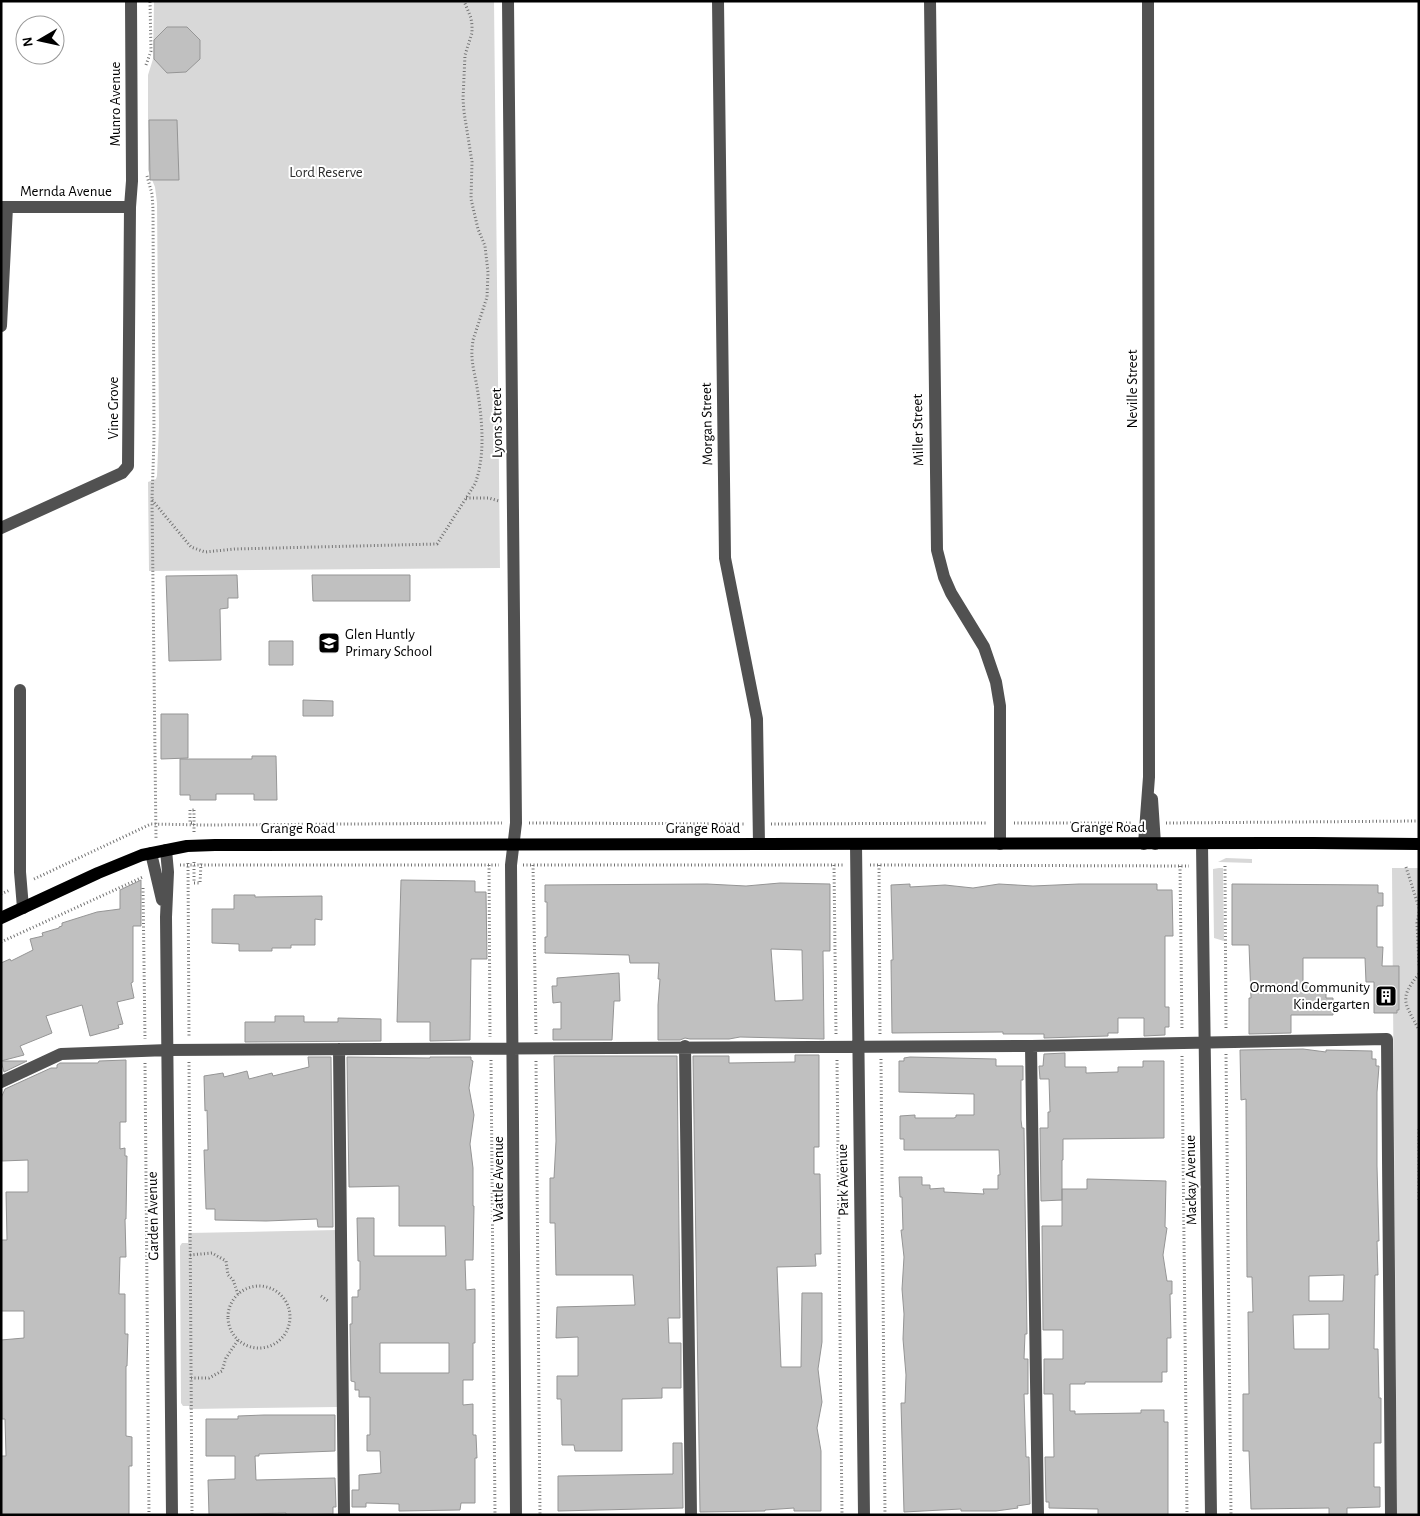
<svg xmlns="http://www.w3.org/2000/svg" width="1420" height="1516" viewBox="0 0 1420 1516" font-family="'Alegreya Sans',sans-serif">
<rect width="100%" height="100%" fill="#fff"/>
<path fill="#d8d8d8" d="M154,1H494L500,568L149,571L148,482L156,479L157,476L159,426L157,203L155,187L148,170V75L153,59Z
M1226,858L1252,859V863L1218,862Z
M1219,868H1223L1224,941L1214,938L1213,872V869Z
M1392,868H1419V1515H1397Z
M337,1230V1407L189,1409V1406H183L181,1403L180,1246L182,1243H188V1233Z"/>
<path fill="#c0c0c0" stroke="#959595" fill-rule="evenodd" d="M167,27H187L200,40V59L186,72L167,73L154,59V40Z
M149,120H177L179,180H150Z
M237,575L238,598H228V608L220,609L221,660L169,661L166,576Z
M312,575H410V601H313Z
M269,641H293V665H269Z
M303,700L333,701V716H303Z
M161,714H188V758L161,759Z
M252,756H276L277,800H254V794H216V800H190V795H180V759H252Z
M141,880V926H133V982L131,983L134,998L117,1002L123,1024L118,1025L119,1028L90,1036L82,1005L46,1016L52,1033L20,1046L24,1055L1,1061V963L10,959L11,961L33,950L30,939L43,936L42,933L59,928V927L62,926V923L97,912L120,909V890Z
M401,880L475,881V892H486L487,959H471L470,1040L430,1041V1022H397Z
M780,883L830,884V951H823L824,1039L740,1037L729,1039H690L685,1038L680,1040H658V1005L660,979H658L659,963H630L629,955L545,953V937H547V902H545V885L707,884L746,886ZM771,949L802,950L803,1000L775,1001Z
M910,884V887L945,885L973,888L999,884L1033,886L1079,884H1157V890H1172L1173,936H1165V1007H1169V1027H1165V1035L1144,1036V1018H1118V1033H1108V1036L1044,1038V1034H1003V1032L892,1033L891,960H893L891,885Z
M1232,884L1378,885V893H1383V906H1377V947H1383L1382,966H1399V1010H1397V1013H1374V982H1366L1365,958H1303V985H1326V998H1333V1015H1291V1033L1249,1034V998H1251L1249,945H1232Z
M234,895H255V897L322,896V920L315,919V945H291V948H272V951H239V944L212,943V909H234Z
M619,973L620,1001H614L612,1040H553V1029H561V1002L553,1003L552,986H557V978Z
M275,1016H304V1022H338V1018L381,1019V1041L245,1042V1022H275Z
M1303,1049L1326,1052V1050L1372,1051V1059H1376V1066H1379L1377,1092V1166L1379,1241H1377L1378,1275H1375L1374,1349H1378L1379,1398H1381V1443H1374V1487H1380V1507L1347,1508V1515H1329V1508L1251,1509L1249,1451H1243V1394H1249L1248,1312H1253L1252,1277H1247L1246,1099L1241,1100L1240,1050ZM1344,1275L1343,1301H1309V1276ZM1329,1314V1349H1294L1293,1315Z
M1065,1053V1067H1086V1073L1118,1072V1067H1143V1061H1164V1138L1063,1139V1160H1062V1200L1041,1201L1040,1128H1048V1112H1050L1049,1079H1040L1039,1066H1043L1044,1054Z
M795,1055H819V1147H814V1174H820L821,1254H815L816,1266L777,1267L781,1367H801L802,1293H822V1342L818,1369L822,1402L817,1428L821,1451V1511H794V1508L765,1510V1511L700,1512L693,1056H729V1063L795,1062Z
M554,1056H677L680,1318H668L669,1343H681V1388H662V1398L622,1399V1451H575L574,1445H562L561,1399H557V1376H578V1337L556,1338L557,1307L635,1305L633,1275H556L555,1223H550V1178H554L556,1141Z
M308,1057H331L333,1227H318L317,1219L266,1221L215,1220V1209H206L204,1150H208L207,1110L205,1111L204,1076L223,1073L224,1077L247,1071L249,1079L272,1073L273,1076L309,1067Z
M347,1057L430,1058V1057H471V1060L473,1061L469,1088L474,1115L470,1144L473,1168V1206H474L473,1260H465L466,1290L475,1289V1343H473V1380H463V1405L473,1404V1435H476L477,1458H475V1503H461L460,1510L399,1511V1504L366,1503V1507H352V1490H359V1475L381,1473L380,1451H367V1435H370V1397H359V1390H355V1382L351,1381L350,1324H352V1297H358V1290H360V1261H358L357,1218H374V1256H446L445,1226H399V1186L349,1187ZM380,1343H449V1373H380Z
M910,1057L996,1059V1066H1023V1080H1021V1120L1022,1128H1024L1027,1334H1025L1024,1359H1028V1394H1024L1026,1457H1029L1030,1504L1017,1506L1018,1508L996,1511H961V1509L904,1512L901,1403H905L906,1375L903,1339L904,1314L902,1289L904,1257L901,1230H903L902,1197H900L899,1177H922V1185H930V1189L944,1188V1192L984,1194L983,1189H998V1175H1000L999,1150H904V1139H900V1116L915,1115V1118H954L956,1117V1115H974V1094L899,1092V1061H904V1058Z
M126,1060V1122H120V1149L125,1148V1156H127L126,1219H125L126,1257H120L119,1294H125V1334H128L127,1366H126V1436L132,1437V1466H129V1515H1V1456H6L5,1419H2L1,1340L24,1338V1311H1V1240H7L6,1192H28V1160L2,1161L1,1098L5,1089L51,1068H57V1065L60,1063H98L99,1061Z
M1,1061H27L4,1072Z
M1087,1179L1166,1181L1165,1227L1167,1228L1163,1255L1167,1281H1172V1294H1170L1171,1338H1167V1372H1162V1382H1085V1384H1070V1411H1075V1414L1141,1413V1410H1164V1422H1168V1515H1098V1509L1049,1508V1502H1046L1045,1457H1054L1053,1394H1044V1359H1063V1330H1043L1042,1226H1062V1189H1087Z
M264,1415H335V1451L259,1454V1456H255L256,1480L335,1478L336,1507H333V1514L286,1515V1513L209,1515L208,1480L235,1479V1456H206V1419H238V1416Z
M673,1443H682L683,1508L558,1511V1476L673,1474Z"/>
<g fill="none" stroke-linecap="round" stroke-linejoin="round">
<path stroke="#737373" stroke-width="3" stroke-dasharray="1 2.5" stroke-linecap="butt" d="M146,65L151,51L150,1
M147,176L152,194L153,209L154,439L152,500L156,838
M466,498H489L499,501
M152,500L191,547L205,552L235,549L437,544L475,484C486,454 482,419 477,387C475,375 471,362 472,349L473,340L487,297L488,272L485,246L478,229L471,199L472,162L464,112L463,99L465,55L472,33V25L471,18L464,1
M194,810V833
M192,823H190V810H194
M529,823L745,824
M1014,823H1132
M1166,823L1419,821
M771,824L987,823
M194,862V883H200L201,863
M188,863L189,1038
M180,865H499
M489,865L490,1037
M523,865H844
M533,865L536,1035
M834,865L836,1034
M870,865L1189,866
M879,865L880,1035
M1180,866L1182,1030
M1225,866L1226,1030
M1406,867L1419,908
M34,879L151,824L204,825L502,823
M143,888L145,1039
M1,894L10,890
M1419,912L1417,923L1419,966
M1,942L143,877
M1419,974C1398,999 1405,1003 1419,1030
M1226,1054L1231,1515
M1182,1056L1187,1515
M881,1059L885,1515
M491,1060L495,1515
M837,1060L842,1515
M536,1061L540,1515
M189,1062L192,1515
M145,1063L149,1515
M1419,1129V1201
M190,1255L212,1253L226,1261L228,1275L233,1280L238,1294
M228 1317a31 31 0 1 1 62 0a31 31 0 1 1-62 0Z
M321,1296L328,1301
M191,1378H209L222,1371L226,1358L238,1340"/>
<path stroke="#515151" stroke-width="12" d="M508,1L516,823L511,865L516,1515
M718,1L725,558L757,719L759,844
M930,1L937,550L944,577L951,593L984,647L996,682L1000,706V844
M1,207H130
M1,326L7,207
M1,528L122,473L128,466L130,207L132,181L131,1
M20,690V872L23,908
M1152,799L1155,844
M856,844L864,1515
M1144,844L1149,777L1148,1
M1202,844L1211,1515
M166,850L168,872L166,917L172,1515
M151,853L162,900
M685,1046L691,1515
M1031,1046L1038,1515
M339,1049L344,1515
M1,1082L61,1054L168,1050L1031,1046L1387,1039L1391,1515"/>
<path stroke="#000" stroke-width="12" d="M1,918L98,873L142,855L187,846L215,845L1314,843L1419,844"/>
</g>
<defs>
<g id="school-square" transform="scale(1.125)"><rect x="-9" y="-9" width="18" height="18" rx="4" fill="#000" stroke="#fff"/><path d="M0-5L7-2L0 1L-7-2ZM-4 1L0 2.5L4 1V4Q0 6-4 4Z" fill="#fff"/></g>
<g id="building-square" transform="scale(1.125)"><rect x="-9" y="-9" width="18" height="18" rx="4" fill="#000" stroke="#fff"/><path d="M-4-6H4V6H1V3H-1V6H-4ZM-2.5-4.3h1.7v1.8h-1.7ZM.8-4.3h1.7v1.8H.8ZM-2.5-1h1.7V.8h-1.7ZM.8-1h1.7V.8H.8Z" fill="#fff"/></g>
</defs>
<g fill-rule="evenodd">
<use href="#school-square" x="329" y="643"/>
<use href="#building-square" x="1386" y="996"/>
</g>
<g text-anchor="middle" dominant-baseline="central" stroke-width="4" stroke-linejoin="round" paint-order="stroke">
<g font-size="15" fill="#000" stroke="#fff">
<text transform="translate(115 104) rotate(-90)">Munro Avenue</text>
<text x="66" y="191">Mernda Avenue</text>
<text transform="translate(1132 389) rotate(-90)">Neville Street</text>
<text transform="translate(113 408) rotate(-90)">Vine Grove</text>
<text transform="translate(497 423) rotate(-91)">Lyons Street</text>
<text transform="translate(707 424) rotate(-91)">Morgan Street</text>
<text transform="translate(918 430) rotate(-91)">Miller Street</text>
<text x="1108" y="827">Grange Road</text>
<text x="298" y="828">Grange Road</text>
<text x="703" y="828">Grange Road</text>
<text transform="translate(498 1179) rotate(-90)">Wattle Avenue</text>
<text transform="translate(843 1180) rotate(-91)">Park Avenue</text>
<text transform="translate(1191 1180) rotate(-91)">Mackay Avenue</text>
<text transform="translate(153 1216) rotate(-91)">Garden Avenue</text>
</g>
<g font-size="15" fill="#2f2f2f" stroke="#fff">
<text x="326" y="172">Lord Reserve</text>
</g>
<g font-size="15" fill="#000" stroke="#fff" text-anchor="start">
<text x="345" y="634">Glen Huntly<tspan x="345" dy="17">Primary School</tspan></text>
<text x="1370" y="987" text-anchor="end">Ormond Community<tspan x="1370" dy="17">Kindergarten</tspan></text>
</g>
</g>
<rect width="1420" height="1516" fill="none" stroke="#000000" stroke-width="5"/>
<g transform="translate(40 40) rotate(261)"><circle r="24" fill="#ffffff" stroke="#999999"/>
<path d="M0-4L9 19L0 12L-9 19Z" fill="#000000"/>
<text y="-8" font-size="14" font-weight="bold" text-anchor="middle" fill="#000000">N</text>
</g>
</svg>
